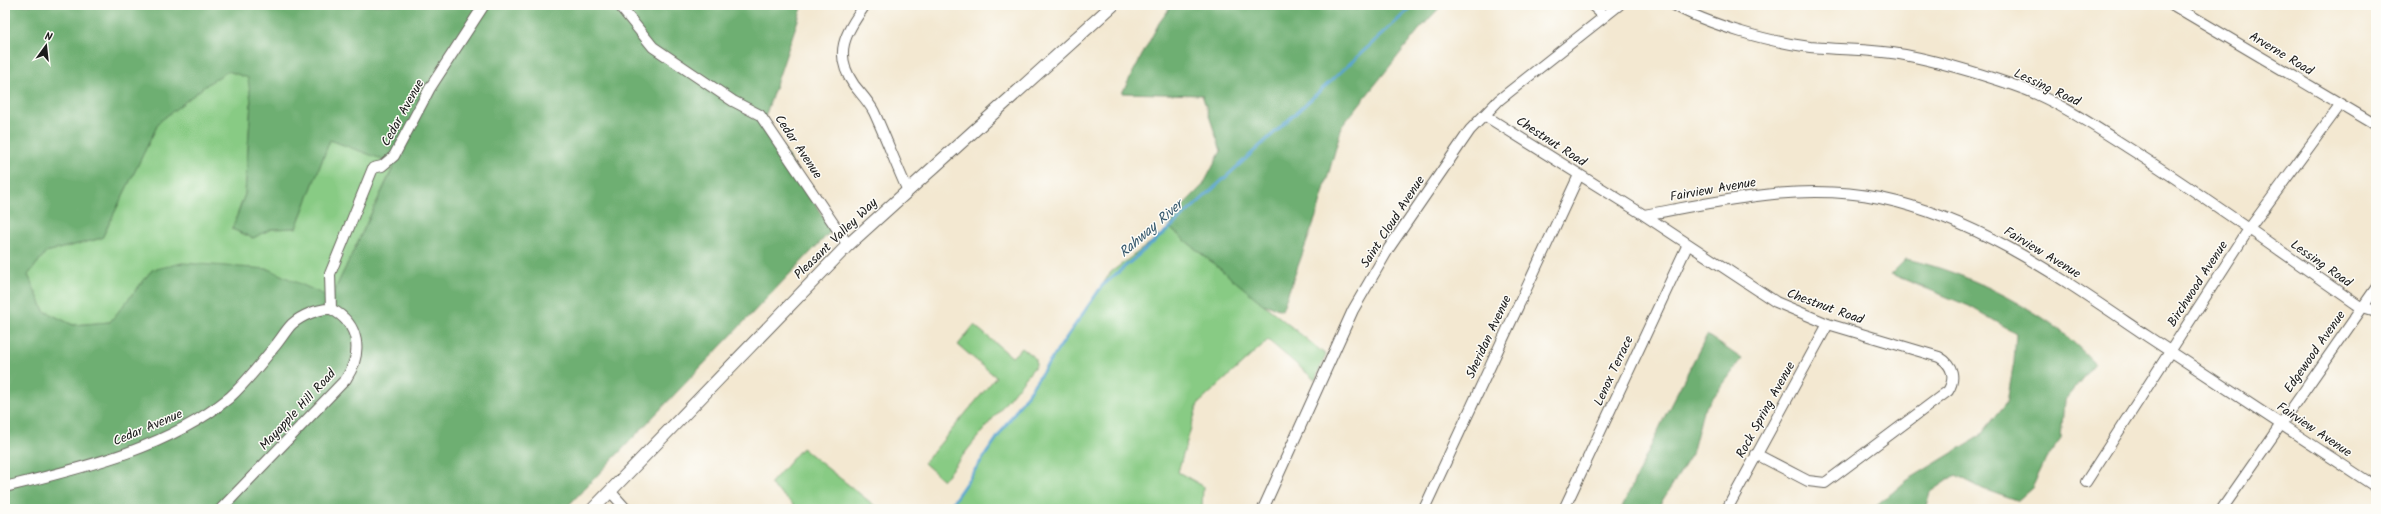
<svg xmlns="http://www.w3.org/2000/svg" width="2381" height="514" viewBox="0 0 2381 514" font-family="Kalam,sans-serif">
<rect width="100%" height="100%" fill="#fdfcf7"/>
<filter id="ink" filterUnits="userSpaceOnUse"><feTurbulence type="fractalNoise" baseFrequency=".025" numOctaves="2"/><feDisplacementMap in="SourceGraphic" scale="8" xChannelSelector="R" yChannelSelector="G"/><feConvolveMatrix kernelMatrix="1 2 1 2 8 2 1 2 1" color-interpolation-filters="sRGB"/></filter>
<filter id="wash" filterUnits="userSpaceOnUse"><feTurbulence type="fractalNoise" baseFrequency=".012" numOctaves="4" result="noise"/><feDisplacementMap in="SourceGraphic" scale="16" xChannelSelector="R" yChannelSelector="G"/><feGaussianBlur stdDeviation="0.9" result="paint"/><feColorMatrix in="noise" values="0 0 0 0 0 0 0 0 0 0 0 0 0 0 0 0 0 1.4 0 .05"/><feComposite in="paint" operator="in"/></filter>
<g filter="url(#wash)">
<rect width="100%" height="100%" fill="#f3e8d1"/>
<path fill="#88cb84" stroke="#527450" d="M228,71L249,78L251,102L245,194L232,229L253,238L271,229L296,228L330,140L395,163L331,298L152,270L110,322L73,325L44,311L28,275L46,252L102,238L159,122L209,83Z
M1170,228L1326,355L1315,380L1268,340L1198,404L1178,472L1203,486L1202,509H948L1111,272Z
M974,325L1012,357L1022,348L1036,359V365L943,480L924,463L996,377L958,345Z
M802,448L879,509H798L770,484Z"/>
<path fill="#6eaf72" stroke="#456647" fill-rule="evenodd" d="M5,5H803L765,117L831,231L565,509H5ZM228,71L248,78L251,102L245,194L232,229L253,238L271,229L296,228L330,140L395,164L331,298L268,269L182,263L152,270L110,322L73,325L44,311L28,275L46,252L102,238L159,122L209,83Z
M1172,5H1213L1227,8L1233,5H1331L1340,10L1349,5H1442L1418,31L1342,126L1318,211L1282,310L1263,304L1170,228L1176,212L1203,185L1221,151L1202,95L1122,93L1159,23Z
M1906,259C1956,270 2006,293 2049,322C2065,333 2080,349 2095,363L2064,401L2061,439L2046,459L2032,488L2017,501L1983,489L1956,475L1931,492L1926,509H1873L1906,481L1980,436L2007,402L2014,362L2016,333L1969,306L1891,274Z
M1707,335L1742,359L1703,411L1692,454L1657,509L1622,507L1666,414Z"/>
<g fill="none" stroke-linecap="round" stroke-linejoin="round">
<path stroke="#5ba6d3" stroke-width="3" d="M948,509L1102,286L1170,228L1414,5"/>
</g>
</g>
<g filter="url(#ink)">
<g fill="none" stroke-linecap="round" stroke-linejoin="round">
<g stroke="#67635b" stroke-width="12">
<path id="minor" d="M619,5L653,47L733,101L760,115L848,245
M865,5C846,33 832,53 854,85C861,94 869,102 874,112C886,138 896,165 908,191
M1592,5L1604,16
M1674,5C1709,25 1770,42 1810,47C1841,50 1874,49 1905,55C1941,62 1978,73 2013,85C2053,98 2091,124 2127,147C2208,198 2284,254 2362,308
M2173,5L2376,125
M1484,115L1644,215L1776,302L1828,324L1939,357C1953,365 1956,378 1948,391L1825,483L1808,481L1756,454
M1644,215C1722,201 1801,182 1880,198C1980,219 2064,280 2147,336C2224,386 2300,437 2376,487
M2363,307L2376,311
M2086,482L2249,229L2340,105
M5,487C82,468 166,449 229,398C246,383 261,363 275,346C281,339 286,330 292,324C301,316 319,308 331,309
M610,491L626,509
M221,509L346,379C363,353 360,324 331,309L330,274L373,168L382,166L394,156L430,88L484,5
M1263,509L1353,310L1389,248L1470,130L1499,100L1619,5
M1424,509L1579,175
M1564,509L1688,244
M1727,509L1828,324
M2222,509L2376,288"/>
</g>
<g stroke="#67635b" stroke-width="14">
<path id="major" d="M593,509L848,245L1113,5"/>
</g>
<use href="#minor" stroke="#fff" stroke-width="10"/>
<use href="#major" stroke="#fff" stroke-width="12"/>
</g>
</g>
<g text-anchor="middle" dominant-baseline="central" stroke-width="3" stroke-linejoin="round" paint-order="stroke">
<g font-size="13" fill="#1c1c1c" stroke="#fdfcf7">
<text transform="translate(2281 54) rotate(31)">Arverne Road</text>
<text transform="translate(2047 88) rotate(25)">Lessing Road</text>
<text transform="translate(403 113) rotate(-61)">Cedar Avenue</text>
<text transform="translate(1551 142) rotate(33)">Chestnut Road</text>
<text transform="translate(798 147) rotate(56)">Cedar Avenue</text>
<text transform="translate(1713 190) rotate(-10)">Fairview Avenue</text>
<text transform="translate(1393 222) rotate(-57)">Saint Cloud Avenue</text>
<text transform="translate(836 239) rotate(-44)">Pleasant Valley Way</text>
<text transform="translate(2042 253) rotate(31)">Fairview Avenue</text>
<text transform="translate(2321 264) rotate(35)">Lessing Road</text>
<text transform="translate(2198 284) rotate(-57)">Birchwood Avenue</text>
<text transform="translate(1825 307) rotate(20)">Chestnut Road</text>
<text transform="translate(1489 337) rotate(-65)">Sheridan Avenue</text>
<text transform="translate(2315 352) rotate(-55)">Edgewood Avenue</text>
<text transform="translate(1614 371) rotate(-65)">Lenox Terrace</text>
<text transform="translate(298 410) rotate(-47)">Mayapple Hill Road</text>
<text transform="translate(1766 410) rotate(-61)">Rock Spring Avenue</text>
<text transform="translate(148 428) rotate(-23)">Cedar Avenue</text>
<text transform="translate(2314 430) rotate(34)">Fairview Avenue</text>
</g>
<g font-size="14" font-style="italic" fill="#385a6e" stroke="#fdfcf7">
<text transform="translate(1151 229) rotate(-41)">Rahway River</text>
</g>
</g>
<rect width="2381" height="514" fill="none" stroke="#fdfcf7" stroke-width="20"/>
<g transform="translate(46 46) rotate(15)" stroke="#fdfcf7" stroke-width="3" paint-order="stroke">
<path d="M0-3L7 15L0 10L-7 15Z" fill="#1c1c1c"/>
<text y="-6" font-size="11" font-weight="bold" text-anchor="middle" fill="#1c1c1c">N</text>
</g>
</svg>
